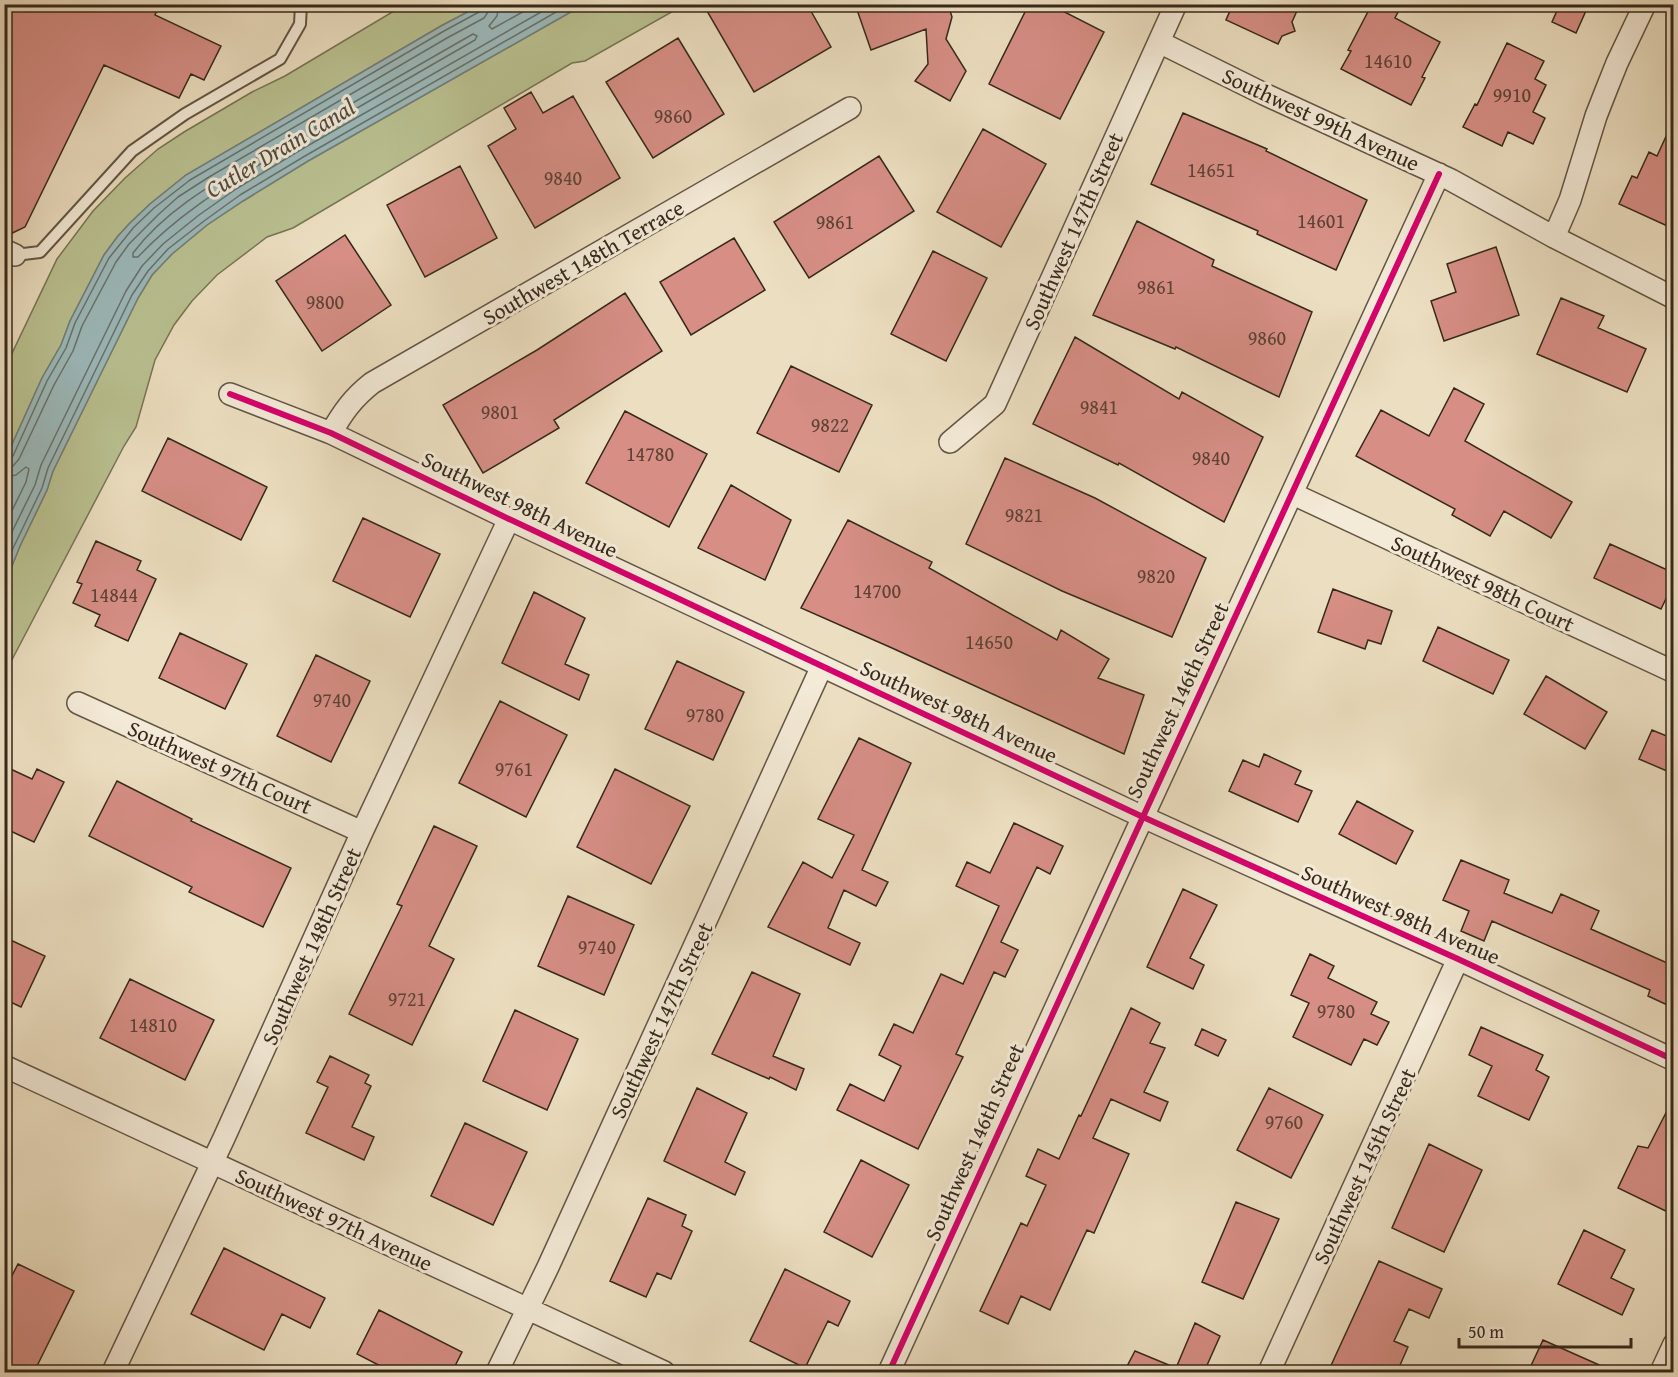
<svg xmlns="http://www.w3.org/2000/svg" width="1678" height="1377" viewBox="0 0 1678 1377" font-family="'Gentium Book Plus',serif">
<rect width="100%" height="100%" fill="#ecdfc1"/>
<filter id="stains"><feTurbulence type="fractalNoise" baseFrequency=".00333" numOctaves="4"/><feColorMatrix values="0 0 0 0 .2 0 0 0 0 .09 0 0 0 0 .02 0 0 0 .5 -.17"/></filter>
<radialGradient id="worn" r=".72"><stop offset=".6" stop-color="#630" stop-opacity="0"/><stop offset="1" stop-color="#630" stop-opacity=".3"/></radialGradient>
<path fill="#bac191" stroke="#787556" stroke-width="1.5" d="M404,5H481L441,26L186,175L150,204L130,223L118,236L104,255L70,321L61,345L42,378L5,460V368L57,259L93,211L125,178L158,149L184,132L252,92L285,76Z
M583,5H684L585,61L572,63L293,228L267,237L217,275L192,301L174,325L155,360L136,427L124,446L5,673V583L20,546L47,490L53,471L138,298L152,275L172,254L207,225L243,201L308,161Z"/>
<path fill="#9cbabc" stroke="#73807c" stroke-width="1.5" d="M481,5H583L308,161L243,201L207,225L172,254L152,275L138,298L53,471L47,490L20,546L5,583V460L42,378L61,345L70,321L104,255L118,236L130,223L150,204L186,175L441,26Z"/>
<g fill="none" stroke-linecap="round" stroke-linejoin="round">
<path stroke="#69726c" stroke-width="1.5" d="M499,4L497,16L489,26L492,29L537,4
M473,34L477,36L475,40L319,130L315,128L316,124Z
M277,146L281,147V151C230,183 179,213 138,257H133V253C169,205 227,176 277,146Z
M4,460H9L13,456L47,381L66,348L75,323L109,258L134,227L154,208L190,180L444,31L479,12L482,9V4
M4,468L13,466L19,459L54,385L73,351L82,326L116,262L129,244L159,214L178,197L209,177L447,38L484,18L488,12L490,4
M4,477L16,475L26,467L29,469L26,482L4,527
M4,548L35,485L41,465L126,291L142,266L163,244L199,215L236,189L302,149L555,4
M4,567L42,488L48,468L132,295L148,271L168,249L204,221L240,195L305,156L570,4"/>
</g>
<path fill="#d68e85" stroke="#36291c" stroke-width="1.5" d="M4,4H160L155,15L221,46L204,80L191,74L179,98L104,65L25,227L4,237Z
M718,4H807L831,47L754,92L707,11Z
M855,4H948L952,17L946,39L966,71L950,101L915,81L928,64L926,29L871,50Z
M1029,4H1049L1104,32L1060,119L989,84Z
M1233,4H1300L1292,22L1295,31L1282,36L1278,44L1226,20Z
M1372,4H1389L1399,10L1395,18L1440,42L1422,77L1425,78L1411,105L1341,69L1351,51L1348,50Z
M1560,4H1589L1576,33L1552,22Z
M678,38L724,114L653,158L606,82Z
M1507,43L1544,61L1535,79L1546,85L1533,112L1545,118L1533,144L1508,132L1502,146L1463,127L1475,104L1477,105Z
M531,92L543,113L573,96L620,178L535,228L488,146L516,129L504,108Z
M1183,113L1267,149L1266,151L1367,200L1336,270L1257,234L1258,231L1151,184Z
M1674,119V229L1619,204L1632,176L1637,178L1649,152L1657,156Z
M983,129L1046,164L1001,247L937,212Z
M879,156L914,211L809,278L774,222Z
M460,166L497,238L425,277L387,205Z
M1137,221L1214,260L1212,266L1312,312L1279,397L1176,347L1175,349L1093,315Z
M345,235L391,305L322,351L276,281Z
M734,238L765,290L691,335L660,282Z
M1496,247L1519,315L1444,341L1431,301L1456,292L1447,264Z
M933,251L987,278L946,361L891,334Z
M625,293L662,351L554,420L559,428L483,473L443,405L537,350Z
M1561,298L1604,316L1598,328L1646,349L1627,392L1537,354Z
M1075,337L1179,399L1182,392L1263,437L1224,522L1119,463L1118,465L1033,424Z
M791,366L872,405L839,472L757,433Z
M1454,388L1484,404L1465,441L1572,502L1551,538L1504,511L1490,536L1452,515L1455,509L1356,456L1381,410L1429,436Z
M625,411L707,454L669,527L586,483Z
M168,438L267,487L241,540L142,491Z
M1005,458L1095,498L1206,558L1172,637L1062,591L966,544Z
M731,485L791,520L765,580L698,548Z
M363,518L440,554L410,617L333,581Z
M848,520L932,562L929,568L1057,640L1061,630L1109,659L1098,678L1144,695L1124,754L892,648L801,608Z
M96,541L141,561L137,570L156,579L128,641L95,626L100,615L73,603L82,584L77,582Z
M1610,544L1674,573V582L1661,609L1594,578Z
M1333,589L1392,611L1381,644L1368,640L1365,649L1318,632Z
M534,592L585,618L565,664L589,675L579,700L502,663Z
M1438,627L1509,660L1493,694L1423,661Z
M180,633L247,664L225,709L159,678Z
M316,655L370,681L331,762L277,736Z
M677,661L744,692L713,760L645,729Z
M1546,676L1607,712L1585,749L1524,714Z
M500,701L567,735L526,817L459,783Z
M1652,730L1674,739V774L1639,759Z
M859,738L911,763L862,870L888,882L876,906L844,890L828,928L860,943L850,965L768,927L803,862L832,878L854,835L818,819Z
M1264,754L1301,771L1295,784L1312,791L1298,822L1229,791L1243,760L1259,767Z
M4,766L32,779L37,769L64,782L34,842L4,828Z
M615,769L690,806L651,884L577,847Z
M117,781L192,819L191,821L291,868L263,927L189,892L192,887L89,836Z
M1357,801L1413,831L1396,864L1339,834Z
M1014,823L1063,846L1050,874L1037,867L1001,942L1018,950L1005,977L994,972L956,1054L963,1057L918,1149L837,1110L850,1084L884,1101L901,1066L879,1055L894,1024L913,1033L941,974L963,984L999,906L956,886L967,862L990,873Z
M434,826L477,846L429,946L454,959L412,1045L349,1014L402,906L397,904Z
M1461,860L1509,880L1504,893L1552,913L1561,894L1599,911L1591,929L1674,966V1008L1648,996L1650,990L1492,921L1484,941L1461,931L1469,911L1443,900Z
M1183,889L1217,905L1190,958L1204,965L1193,989L1147,967Z
M568,896L634,925L604,995L538,966Z
M4,937L45,956L21,1007L4,999Z
M1310,954L1334,966L1328,978L1377,1002L1371,1014L1389,1022L1377,1045L1364,1039L1351,1065L1293,1037L1309,1003L1291,995Z
M752,972L800,994L773,1056L804,1069L796,1090L770,1077L769,1079L712,1054Z
M130,979L214,1020L185,1080L100,1038Z
M1131,1008L1160,1023L1150,1043L1165,1048L1144,1092L1168,1102L1160,1121L1111,1099L1093,1138L1129,1154L1094,1233L1087,1230L1050,1310L1021,1296L1008,1324L980,1311L1021,1223L1027,1226L1046,1185L1026,1176L1038,1149L1059,1159L1079,1115L1081,1116Z
M515,1010L578,1039L547,1110L483,1081Z
M1481,1027L1543,1055L1536,1070L1549,1077L1529,1120L1478,1096L1492,1066L1469,1055Z
M1202,1029L1226,1040L1218,1056L1195,1045Z
M330,1056L369,1075L365,1083L371,1086L352,1127L374,1137L364,1160L306,1133L328,1087L317,1082Z
M697,1088L747,1113L725,1162L745,1172L735,1195L664,1161Z
M1269,1088L1323,1115L1291,1178L1237,1150Z
M1674,1097V1215L1618,1188L1638,1146L1648,1148Z
M465,1123L527,1152L493,1225L431,1196Z
M1429,1144L1482,1170L1444,1252L1392,1228Z
M861,1160L909,1185L872,1257L824,1232Z
M648,1198L686,1215L682,1226L692,1231L671,1279L657,1273L646,1297L610,1281Z
M1236,1202L1279,1219L1243,1299L1202,1282Z
M1584,1230L1625,1250L1611,1278L1634,1289L1622,1315L1558,1284Z
M224,1248L325,1298L310,1328L282,1314L264,1350L191,1314Z
M1379,1261L1442,1289L1429,1318L1409,1309L1394,1341L1408,1347L1397,1372H1328Z
M18,1264L74,1291L34,1372H25L4,1362V1291Z
M785,1269L850,1301L838,1326L828,1321L805,1368L750,1341Z
M379,1310L462,1352L452,1372H392L357,1354Z
M1195,1323L1220,1336L1204,1372H1124L1135,1351L1176,1368Z
M1543,1340L1615,1372H1528Z"/>
<g fill="none" stroke-linecap="round" stroke-linejoin="round">
<g stroke="#645645" stroke-width="14">
<path id="lane" d="M15,255L40,252L132,151L185,114L280,59L300,24L301,4"/>
</g>
<g stroke="#645645" stroke-width="24">
<path id="street" d="M1159,42L1264,94L1451,180L1554,237L1674,298
M1554,237L1570,200L1596,116L1607,88L1617,63L1645,4
M4,250L15,255
M230,394L331,433L509,519L1143,817L1458,959L1674,1060
M331,433C343,412 353,398 372,383L850,108
M950,442L995,404L1176,4
M1293,494L1674,672
M78,703L362,832
M4,1066L664,1372
M113,1372L224,1138L362,832L509,519
M497,1372L548,1267L822,666
M889,1372L1130,845L1439,174
M1269,1372L1458,959
M1661,1372L1674,1344"/>
</g>
<use href="#lane" stroke="#f3ead7" stroke-width="10"/>
<use href="#street" stroke="#f3ead7" stroke-width="21"/>
<g stroke="#f3ead7" stroke-width="10">
<path id="cycleway" d="M230,394L331,433L509,519L1143,817L1458,959L1674,1060
M889,1372L1130,845L1439,174"/>
</g>
<use href="#cycleway" stroke="#d6006c" stroke-width="6"/>
</g>
<g text-anchor="middle" dominant-baseline="central" stroke-width="6" stroke-linejoin="round" paint-order="stroke">
<g font-size="20" fill="#5e4236">
<text x="1388" y="60">14610</text>
<text x="1512" y="94">9910</text>
<text x="673" y="115">9860</text>
<text x="1211" y="169">14651</text>
<text x="563" y="177">9840</text>
<text x="1321" y="220">14601</text>
<text x="835" y="221">9861</text>
<text x="1156" y="286">9861</text>
<text x="325" y="301">9800</text>
<text x="1267" y="337">9860</text>
<text x="1099" y="406">9841</text>
<text x="500" y="411">9801</text>
<text x="830" y="424">9822</text>
<text x="650" y="453">14780</text>
<text x="1211" y="457">9840</text>
<text x="1024" y="514">9821</text>
<text x="1156" y="575">9820</text>
<text x="877" y="590">14700</text>
<text x="114" y="594">14844</text>
<text x="989" y="641">14650</text>
<text x="332" y="699">9740</text>
<text x="705" y="714">9780</text>
<text x="514" y="768">9761</text>
<text x="597" y="946">9740</text>
<text x="407" y="998">9721</text>
<text x="1336" y="1010">9780</text>
<text x="153" y="1024">14810</text>
<text x="1284" y="1121">9760</text>
</g>
<g font-size="22" fill="#36291c" stroke="#f3ead7">
<text transform="translate(1321 119) rotate(25)">Southwest 99th Avenue</text>
<text transform="translate(1073 231) rotate(-66)">Southwest 147th Street</text>
<text transform="translate(583 262) rotate(-30)">Southwest 148th Terrace</text>
<text transform="translate(520 504) rotate(26)">Southwest 98th Avenue</text>
<text transform="translate(1483 583) rotate(25)">Southwest 98th Court</text>
<text transform="translate(1177 700) rotate(-65)">Southwest 146th Street</text>
<text transform="translate(959 711) rotate(25)">Southwest 98th Avenue</text>
<text transform="translate(220 767) rotate(24)">Southwest 97th Court</text>
<text transform="translate(1401 914) rotate(24)">Southwest 98th Avenue</text>
<text transform="translate(311 946) rotate(-66)">Southwest 148th Street</text>
<text transform="translate(661 1020) rotate(-65)">Southwest 147th Street</text>
<text transform="translate(974 1142) rotate(-66)">Southwest 146th Street</text>
<text transform="translate(1364 1166) rotate(-65)">Southwest 145th Street</text>
<text transform="translate(334 1219) rotate(25)">Southwest 97th Avenue</text>
</g>
<g font-size="24" font-style="italic" fill="#504d44" stroke="#f3ead7">
<text transform="translate(280 148) rotate(-31)">Cutler Drain Canal</text>
</g>
</g>
<rect width="1678" height="1377" fill="none" stroke="#ecdfc1" stroke-width="24"/>
<rect x="6" y="6" width="1666" height="1365" fill="none" stroke="#36291c" stroke-width="3"/>
<rect x="12" y="12" width="1654" height="1353" fill="none" stroke="#36291c" stroke-width="1.5"/>
<path d="M1459 1338v9h172v-9" fill="none" stroke="#36291c" stroke-width="3"/>
<text x="1468" y="1338" font-size="18" fill="#36291c" stroke="#f3ead7" stroke-width="4.5" paint-order="stroke">50 m</text>
<rect width="100%" height="100%" filter="url(#stains)"/>
<rect width="100%" height="100%" fill="url(#worn)"/>
</svg>
